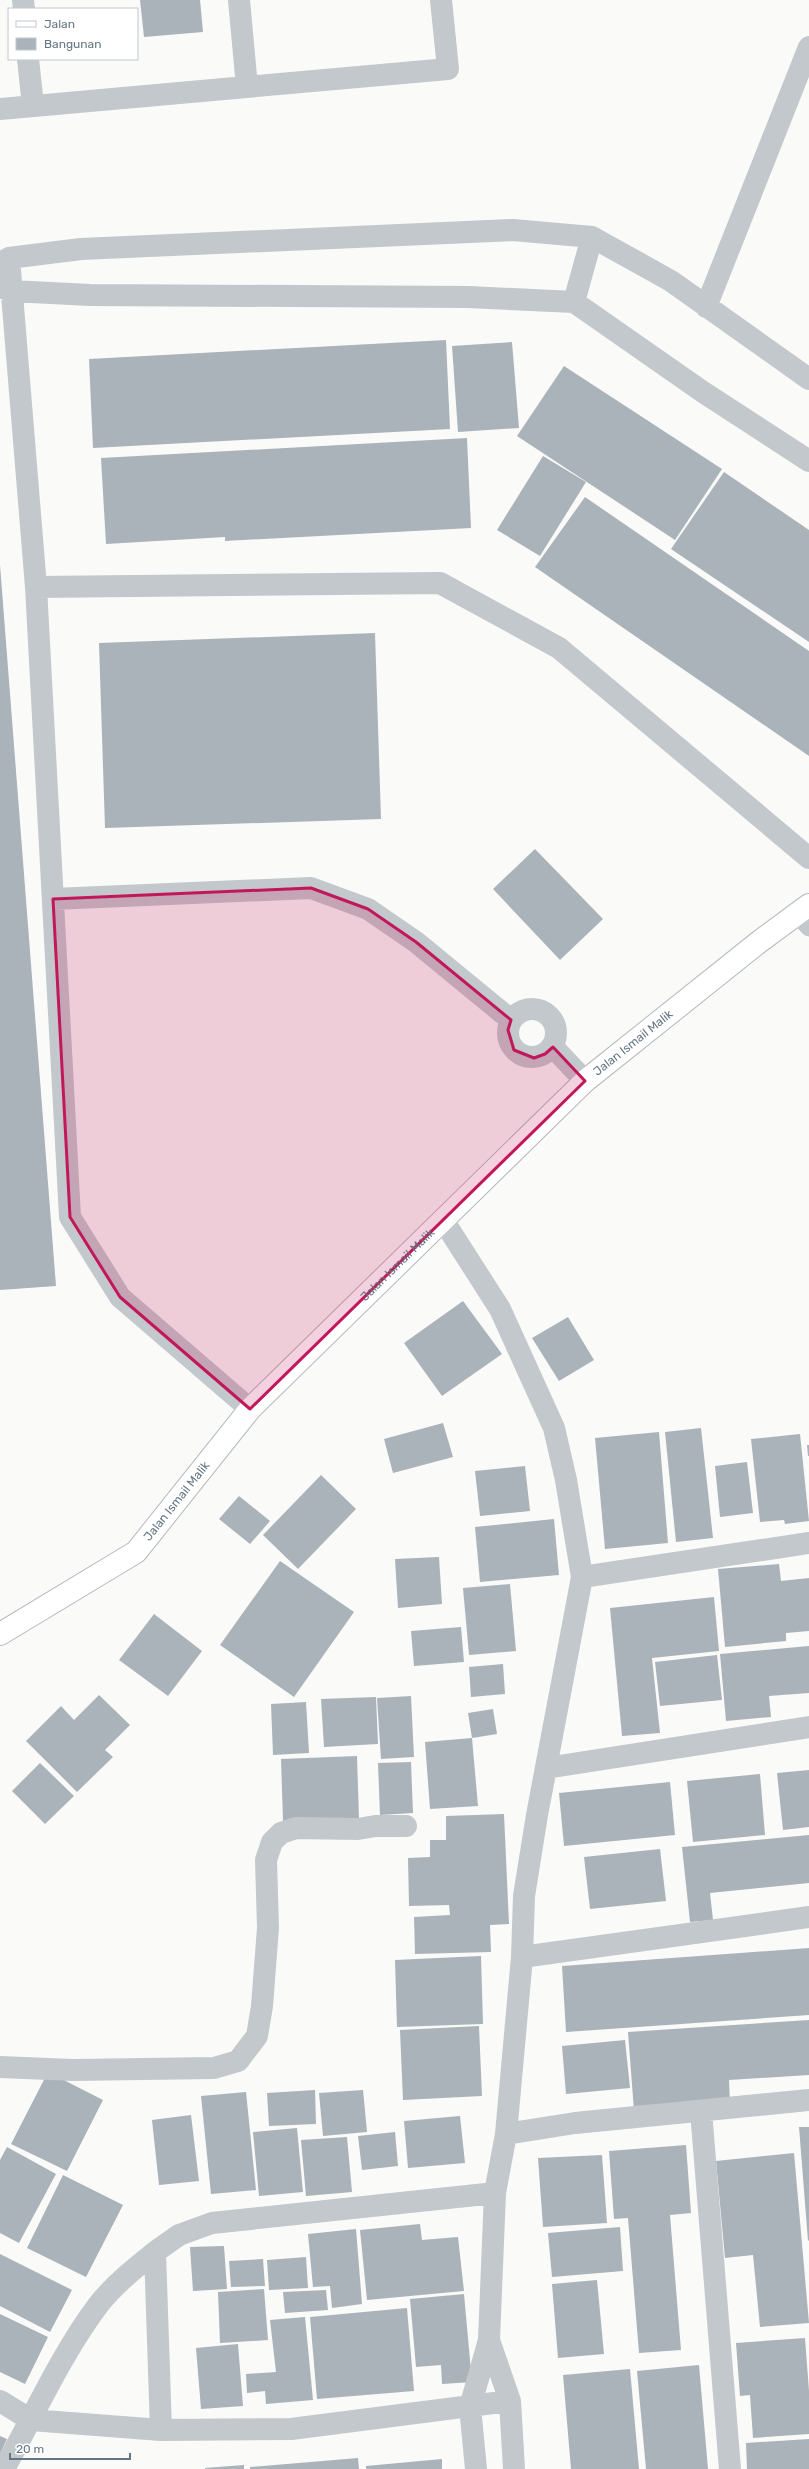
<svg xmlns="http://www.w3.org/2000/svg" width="809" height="2469" viewBox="0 0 809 2469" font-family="Rubik,sans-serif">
<rect width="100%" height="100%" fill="#fafaf8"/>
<path fill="#aab3b9" d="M140,0H200L203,32L144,37Z
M446,340L450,429L93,448L89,359Z
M512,342L519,428L458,432L452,346Z
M564,366L722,469L675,540L517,436Z
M467,438L471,528L225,541V537L106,544L101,458Z
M543,456L586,482L540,556L497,530Z
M724,472L809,530V642L671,549Z
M585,497L809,651V756L535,567Z
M0,565L56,1286L0,1290Z
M375,633L381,819L105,828L99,643Z
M535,849L603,919L560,960L493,889Z
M463,1301L502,1354L442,1396L404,1343Z
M568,1317L594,1360L559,1381L532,1338Z
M443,1423L453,1457L393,1473L384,1439Z
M701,1428L713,1538L676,1542L665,1432Z
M659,1432L668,1543L605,1549L595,1438Z
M800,1434L809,1521L785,1524L784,1520L760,1522L751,1439Z
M807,1445H809V1456H808Z
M747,1462L753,1513L720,1517L715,1466Z
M525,1466L530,1511L480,1516L475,1471Z
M321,1475L356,1509L298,1569L263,1535Z
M239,1496L270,1521L250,1544L219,1519Z
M554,1519L559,1575L480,1582L475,1527Z
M439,1557L442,1604L398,1608L395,1559Z
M280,1561L354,1612L294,1697L220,1645Z
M779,1564L781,1581L809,1578V1631L786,1633V1641L725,1647L718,1569Z
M510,1584L516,1651L469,1655L463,1588Z
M714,1597L719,1651L652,1658L660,1733L622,1736L610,1608Z
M154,1614L202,1651L168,1696L119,1660Z
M461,1627L464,1662L414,1666L411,1631Z
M809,1646V1693L769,1696L771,1717L726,1721L720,1654Z
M717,1655L722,1700L660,1706L655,1662Z
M503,1664L505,1694L471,1697L469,1667Z
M99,1695L130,1725L105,1750L113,1757L77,1792L26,1741L61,1706L74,1720Z
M411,1696L414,1757L381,1759L377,1698Z
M376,1697L378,1744L324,1747L321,1699Z
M306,1702L309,1753L273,1755L271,1704Z
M493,1709L497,1734L472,1738L468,1713Z
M472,1738L478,1806L430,1809L425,1742Z
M357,1756L359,1818L283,1821L281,1759Z
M411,1762L413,1813L380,1815L378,1763Z
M40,1763L74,1796L45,1824L12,1791Z
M809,1770V1827L783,1830L777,1773Z
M760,1774L765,1835L693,1842L687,1781Z
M670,1782L675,1835L564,1846L559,1793Z
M504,1814L509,1924L490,1925L491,1952L415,1954L414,1917L450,1915L449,1905L409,1906L408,1858L430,1857V1840H446V1816Z
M809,1835V1883L710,1893L713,1920L690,1922L682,1847Z
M660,1849L666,1901L590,1909L584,1857Z
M809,1948V2015L566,2032L562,1966Z
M481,1956L483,2024L397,2027L395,1960Z
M809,2020V2075L729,2080L730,2105L634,2111L628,2032Z
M479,2026L482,2096L403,2100L400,2030Z
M625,2040L630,2088L566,2094L562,2046Z
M48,2072L103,2100L67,2171L11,2144Z
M315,2090L316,2124L269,2126L267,2093Z
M363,2090L367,2132L323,2136L319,2093Z
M246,2092L256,2190L211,2194L201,2096Z
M191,2115L199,2181L159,2185L152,2120Z
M460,2116L465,2163L408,2168L404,2121Z
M799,2127H809V2240L808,2241Z
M297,2128L303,2192L259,2196L253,2132Z
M395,2132L398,2166L362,2170L358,2136Z
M347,2137L352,2192L306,2196L301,2140Z
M686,2145L691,2213L670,2215L681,2350L639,2353L628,2218L614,2219L609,2151Z
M7,2147L56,2174L19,2243L0,2233V2160Z
M794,2153L809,2323L760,2327L753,2255L725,2258L716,2161Z
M602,2155L607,2223L543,2227L538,2158Z
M63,2175L123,2205L86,2277L27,2248Z
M420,2224L422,2240L458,2237L464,2291L367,2300L360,2230Z
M620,2227L623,2271L552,2277L548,2233Z
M356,2229L362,2304L332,2308L330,2286L313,2287L308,2234Z
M224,2246L227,2289L193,2291L190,2247Z
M0,2254L72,2290L50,2332L0,2306Z
M306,2257L308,2288L269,2290L267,2260Z
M263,2259L265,2286L231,2287L229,2261Z
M597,2280L604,2354L558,2358L552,2284Z
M264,2289L268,2340L220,2343L218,2292Z
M326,2290L328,2310L285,2313L283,2292Z
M464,2294L472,2382L442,2384L441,2365L416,2367L410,2299Z
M407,2308L414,2391L317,2399L310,2317Z
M0,2314L48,2337L25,2384L0,2372Z
M305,2317L313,2400L266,2404L265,2391L247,2393L246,2374L276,2372L270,2320Z
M805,2338L809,2391V2434L753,2438L750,2395L740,2396L736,2343Z
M238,2344L243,2406L201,2409L196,2348Z
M699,2365L708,2469H646L637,2371Z
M630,2369L639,2469H571L563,2375Z
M0,2436L7,2439L0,2454Z
M809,2439V2469H747L746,2443Z
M358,2458L359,2469H250V2467Z
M442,2459V2469H366V2466Z
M244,2465V2469H205V2468Z"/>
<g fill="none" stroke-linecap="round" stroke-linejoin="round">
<g stroke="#b3babf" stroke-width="24">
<g id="secondary">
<path id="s1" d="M0,1634L136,1552L250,1409L585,1081L759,942L809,905"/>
</g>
</g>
<path stroke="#c3c8cc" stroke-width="17" d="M796,914L809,928"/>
<path stroke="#c3c8cc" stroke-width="22" d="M23,0L24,9
M239,0L247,87
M28,59L33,106
M0,109L448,69L441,0
M9,258L36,587L70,1217L120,1297L250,1409
M0,263L9,258L81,249L513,230L592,237L671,281L809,379
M0,287L11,291L90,295L468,297L574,302L703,392L809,461
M574,302L592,237
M706,307L809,47
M36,587L440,583L559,648L809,858
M53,899L311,888L368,909L416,942L511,1020
M508 1033a24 24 0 1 1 48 0a24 24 0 1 1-48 0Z
M553,1047L585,1081
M443,1220L500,1309L554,1428L566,1480L582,1577L537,1815L524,1896L522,1957L506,2134L495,2193L489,2340L470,2407L476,2469
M582,1577L809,1543
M546,1768L809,1727
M522,1957L809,1917
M0,2067L73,2070L214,2068L238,2061L257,2036L262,2006L268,1928L266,1860L272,1842L281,1833L296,1828L358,1829L375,1826H406
M701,2111L730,2469
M506,2134L575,2123L809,2100
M489,2340L510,2401L514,2469
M0,2401L31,2420L161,2430L291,2429L510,2401
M161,2430L155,2252L179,2235L212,2223L495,2193
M4,2469C33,2417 63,2351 99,2304C115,2284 135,2268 155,2252"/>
<use href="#secondary" stroke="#fff" stroke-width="22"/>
</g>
<path fill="#c2185b" fill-opacity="0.2" stroke="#c2185b" stroke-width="3" stroke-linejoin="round" d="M311,888L368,909L416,942L511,1020L508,1030L514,1050L534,1058L545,1054L553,1047L585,1081L250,1409L120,1297L70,1217L53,899Z"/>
<g text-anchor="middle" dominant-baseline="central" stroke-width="4" stroke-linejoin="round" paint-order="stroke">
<g font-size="12" fill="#657683" stroke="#fff">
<text stroke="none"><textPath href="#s1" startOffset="872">Jalan Ismail Malik</textPath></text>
<text stroke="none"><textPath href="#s1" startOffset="548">Jalan Ismail Malik</textPath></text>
<text stroke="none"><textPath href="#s1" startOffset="224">Jalan Ismail Malik</textPath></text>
</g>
</g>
<rect x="8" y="8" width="130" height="52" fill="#ffffff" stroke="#c1c8cd"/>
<rect x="16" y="21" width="20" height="6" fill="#ffffff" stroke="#c1c8cd"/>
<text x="44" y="28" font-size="12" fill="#657683">Jalan</text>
<rect x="16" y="38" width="20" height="12" fill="#aab3b9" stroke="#c1c8cd"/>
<text x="44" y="48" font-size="12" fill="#657683">Bangunan</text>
<path d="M10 2453v6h120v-6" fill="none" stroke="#657683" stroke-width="2"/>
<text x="16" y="2453" font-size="12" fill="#657683" stroke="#ffffff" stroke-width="3" paint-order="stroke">20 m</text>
</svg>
